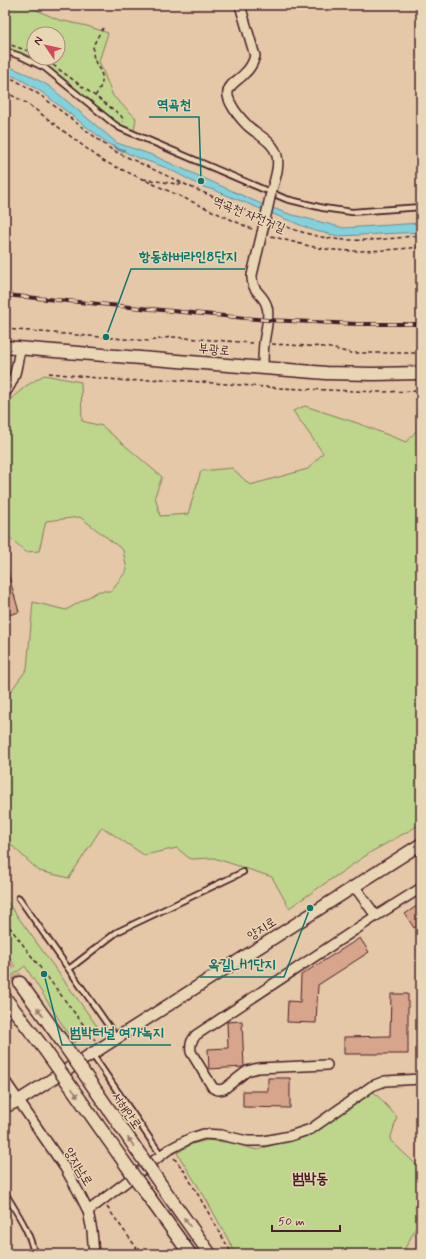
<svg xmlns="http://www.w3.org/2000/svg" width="426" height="1259" viewBox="0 0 426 1259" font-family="Mynerve,'Poor Story',sans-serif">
<rect width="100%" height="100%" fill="#e4c8a8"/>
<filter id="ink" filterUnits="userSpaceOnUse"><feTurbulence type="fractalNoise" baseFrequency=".025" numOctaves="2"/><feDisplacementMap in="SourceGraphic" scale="8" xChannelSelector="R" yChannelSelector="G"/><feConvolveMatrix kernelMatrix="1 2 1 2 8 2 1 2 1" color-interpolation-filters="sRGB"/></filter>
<g filter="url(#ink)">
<path fill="#bdd68c" stroke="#847a5c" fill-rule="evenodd" d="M5,5H25L59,20L87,26L108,33L99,61L113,96L136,118L134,131C99,117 77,84 45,65C32,57 18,53 5,47ZM34,34H58V58H34Z
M44,375L81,382L82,421L102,426L162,477L155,496L160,516L188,514L201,471L232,468L250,485L308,469L323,453L293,411L305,406L357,423L406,442L421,426V824L371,852L289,908L272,877L214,858L190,859L177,848L144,855L102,827L69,878L39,871L5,839V699L27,669L33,602L66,610L99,591H111L127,570L123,550L80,517L46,521L39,551L26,552L5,533V404L26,386Z
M5,899L97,1026L74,1043L25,966L5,981Z
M373,1091L397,1117L390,1140L421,1169L417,1196L421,1198V1218L402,1254H236L206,1199L177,1153L192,1144L207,1140L232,1143L257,1150L312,1132Z"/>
<path fill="#82d2de" stroke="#6c8a96" d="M5,65L27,74L49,86L117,143L152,155L259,203L289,214L344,228L421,223V232L339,236L315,231L214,190L203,187L167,168L136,157L110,145L43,93L20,79L5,73Z"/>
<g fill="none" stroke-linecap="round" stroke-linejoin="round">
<path stroke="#6c8a96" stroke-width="2.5" d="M114,146L119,150H124"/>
</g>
<path fill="#d7a58b" stroke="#4a1f2b" d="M5,562L19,612L5,616Z
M421,903V923L414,928L405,914Z
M360,938L369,952L318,985L316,1023L287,1022L288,1001L300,1002L301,975Z
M391,994H408V1054H344V1037L390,1036Z
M242,1021L244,1067L209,1069L208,1049L228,1048L227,1022Z
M268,1078H290V1108L243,1107V1091H268Z"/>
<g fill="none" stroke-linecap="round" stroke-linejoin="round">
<path stroke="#c5a68f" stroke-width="12" stroke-dasharray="12 6" stroke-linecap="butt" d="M5,960L20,983"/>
<g stroke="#4a1f2b" stroke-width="8">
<path id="service" d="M5,51L20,56L45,68L114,124L120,128L286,199L323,208L352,212L421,207
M19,898L117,1038
M69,969L117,932L243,872
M92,1054L161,1155
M5,1193C17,1213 30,1231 34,1254"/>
</g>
<g stroke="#4a1f2b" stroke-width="12">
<path id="minor" d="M240,5L255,56C253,63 250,69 244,74C239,80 229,84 228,92C227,96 229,100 231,104C235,112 241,119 248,126C258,135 274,142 277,156C280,167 274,182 271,193
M262,233L252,275C251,293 264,293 267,307C270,315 265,334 264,343C263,352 263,360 263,368
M5,393C16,379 17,365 20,348
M355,887L376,916
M327,1065L258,1068L247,1071L224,1089L218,1090L213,1088L191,1052C190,1044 191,1041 196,1035L376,916L421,888
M5,1081L65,1168L78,1191L88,1211L92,1231L94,1254
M88,1211L168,1150L191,1138L204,1134L221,1135L247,1141H264L290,1136L311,1129L372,1086L385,1081L421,1079"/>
</g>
<g stroke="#4a1f2b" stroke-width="14">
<path id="tertiary" d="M5,1107L18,1101L421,844"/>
</g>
<g stroke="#4a1f2b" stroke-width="15">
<path id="secondary" d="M5,347L326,373L373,374L421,373
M20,983L61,1040
M5,998L45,1050
M161,1185L210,1254
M146,1193L190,1254"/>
</g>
<path stroke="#4a1f2b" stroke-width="1.5" stroke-dasharray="4 3" stroke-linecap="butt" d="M5,43L34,53
M53,65L118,113C121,116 124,118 123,122
M5,76L15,80L40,95L112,150L195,189L257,215
M5,92L23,101L36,110L103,161L254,230
M95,96C113,71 92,71 93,49C94,41 100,33 104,27
M143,179L177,184H183
M274,222C299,232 324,240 351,240C374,241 398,238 421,235
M271,236C289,241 307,246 325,249C357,253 389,250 421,247
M5,329L149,341L171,337L254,343
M272,344L326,347L351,353H421
M49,373L128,381L162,379L279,388L379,392L421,391
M5,921L95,1040
M174,1158L185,1172L232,1254
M107,1207L141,1254
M418,1254L421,1252"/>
<use href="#service" stroke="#e9d6b4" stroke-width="4.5"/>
<use href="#minor" stroke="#e9d6b4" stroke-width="9"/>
<use href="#tertiary" stroke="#e9d6b4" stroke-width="11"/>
<use href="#secondary" stroke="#e9d6b4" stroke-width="12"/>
<g stroke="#4a1f2b" stroke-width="4">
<path id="rail" d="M5,295L267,320L357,324H421"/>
</g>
<use href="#rail" stroke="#e9d6b4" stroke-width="2.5" stroke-dasharray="8" stroke-linecap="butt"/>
<g stroke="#4a1f2b" stroke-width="12" stroke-linecap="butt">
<path id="minor-bridge" d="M262,233L271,193"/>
</g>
<g stroke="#4a1f2b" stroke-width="15" stroke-linecap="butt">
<path id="secondary-bridge" d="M61,1040L161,1185
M45,1050L146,1193"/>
</g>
<use href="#minor-bridge" stroke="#e9d6b4" stroke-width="9"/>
<use href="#secondary-bridge" stroke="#e9d6b4" stroke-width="12"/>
</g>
<defs><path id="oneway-solid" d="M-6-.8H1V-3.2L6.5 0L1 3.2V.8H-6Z"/></defs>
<g fill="#9a7a70">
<use href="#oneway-solid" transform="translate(40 1012) rotate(-126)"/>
<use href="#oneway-solid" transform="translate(75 1093) rotate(55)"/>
<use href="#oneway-solid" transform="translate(131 1142) rotate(-125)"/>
<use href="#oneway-solid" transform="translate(187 1222) rotate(-126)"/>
</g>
</g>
<g text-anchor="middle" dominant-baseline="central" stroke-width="3" stroke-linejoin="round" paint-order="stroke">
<g font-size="13" fill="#4a1f2b" stroke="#e9d6b4">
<text transform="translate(249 215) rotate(22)">역곡천 자전거길</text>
<text transform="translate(214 350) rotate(5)">부광로</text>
<text transform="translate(262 929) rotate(-32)">양지로</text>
<text transform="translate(126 1111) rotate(55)">서해안로</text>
<text transform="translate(78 1167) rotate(59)">양지남로</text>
</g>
<g font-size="15" font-weight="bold" fill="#4a1f2b" stroke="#e9d6b4">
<text x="310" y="1179">범박동</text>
</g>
</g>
<path fill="none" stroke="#0f766e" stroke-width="1.5" d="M201 181L199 117H149M106 337L131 269H245M310 908L284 977H200M44 974L62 1045H171"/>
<g fill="#0f766e" stroke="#e9d6b4" stroke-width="1.5">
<circle cx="201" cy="181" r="4"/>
<circle cx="106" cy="337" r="4"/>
<circle cx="310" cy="908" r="4"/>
<circle cx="44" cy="974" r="4"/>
</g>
<g font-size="14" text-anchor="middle" font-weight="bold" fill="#0f766e" stroke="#e9d6b4" stroke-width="3" stroke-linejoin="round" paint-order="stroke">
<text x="174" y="109">역곡천</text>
<text x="188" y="261">항동하버라인8단지</text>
<text x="242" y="969">옥길LH1단지</text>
<text x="117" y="1037">범박터널 여가녹지</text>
</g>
<rect width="426" height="1259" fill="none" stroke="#e9d6b4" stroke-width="20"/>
<rect x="10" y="10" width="406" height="1239" fill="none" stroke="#4a1f2b" stroke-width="1.5" filter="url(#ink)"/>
<g transform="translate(46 46) rotate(304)"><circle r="19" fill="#e9d6b4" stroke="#a98d7d"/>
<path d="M0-3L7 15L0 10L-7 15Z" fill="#d1495b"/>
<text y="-6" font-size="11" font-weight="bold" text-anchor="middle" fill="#4a1f2b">N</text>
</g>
<path d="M272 1225v6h68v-6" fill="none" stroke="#4a1f2b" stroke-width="2"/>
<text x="278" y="1225" font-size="12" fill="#4a1f2b" stroke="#e9d6b4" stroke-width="3" paint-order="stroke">50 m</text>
</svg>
